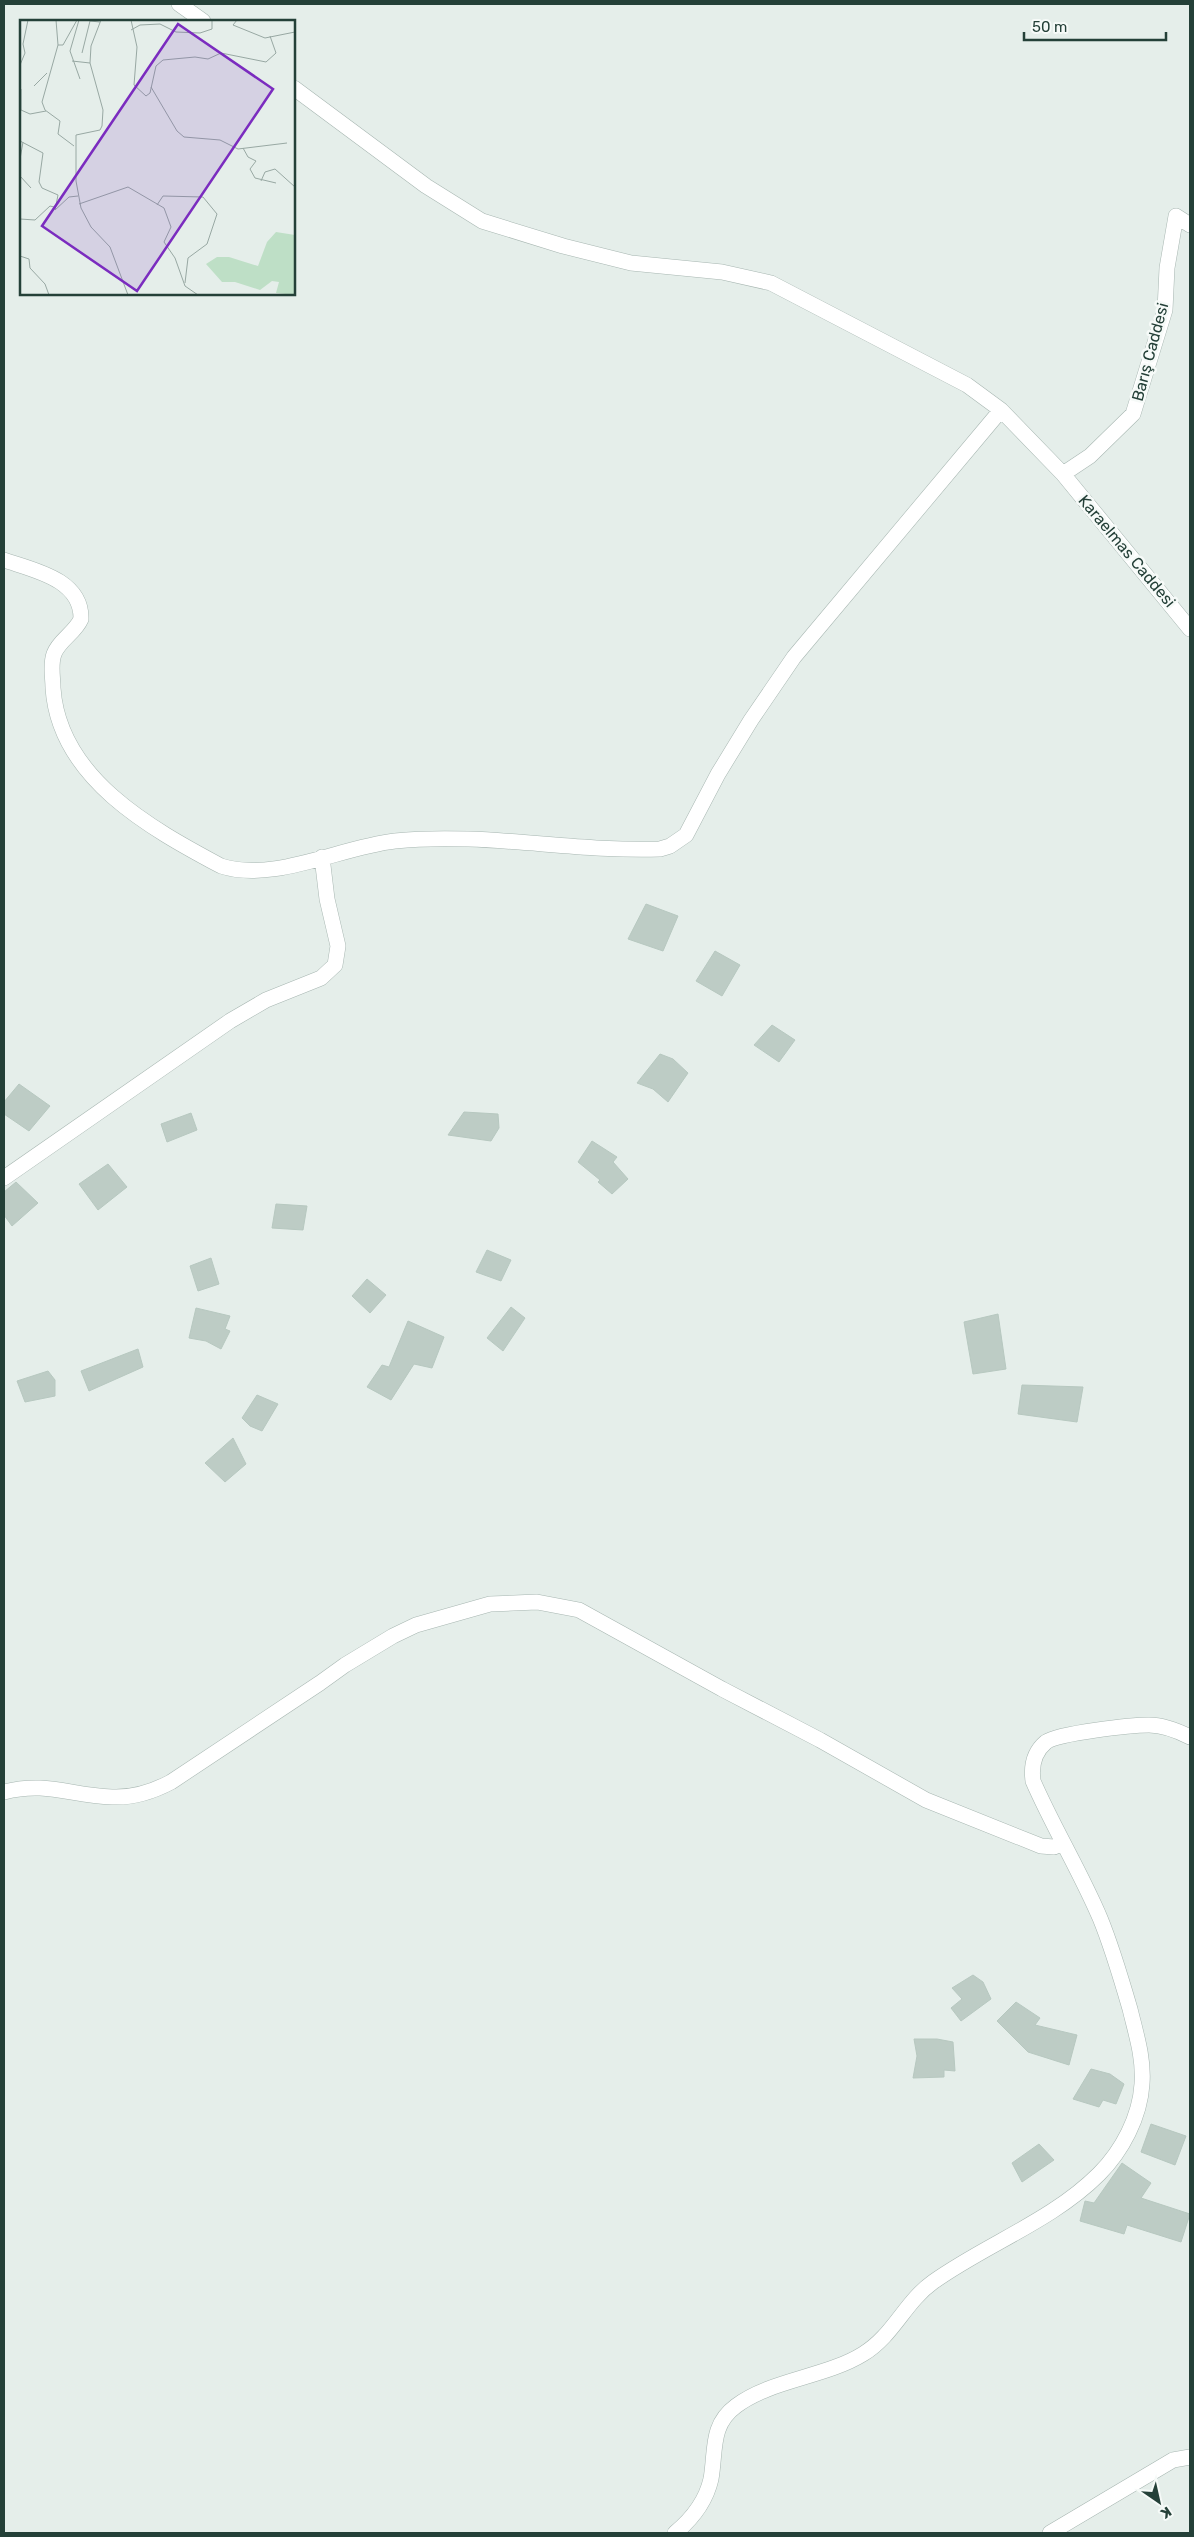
<svg xmlns="http://www.w3.org/2000/svg" width="1194" height="2537" viewBox="0 0 1194 2537" font-family="Rubik,sans-serif">
<rect width="100%" height="100%" fill="#e5eeea"/>
<path fill="#bdccc5" stroke="#b7c8c0" d="M646,904L678,916L663,951L628,939Z
M715,951L740,965L722,996L696,981Z
M772,1025L795,1040L779,1062L754,1045Z
M660,1054L673,1059L688,1073L668,1102L653,1089L637,1083Z
M19,1084L50,1106L29,1131L4,1114V1102Z
M464,1112L498,1114L499,1128L491,1141L448,1135Z
M191,1113L197,1130L167,1142L161,1124Z
M592,1141L617,1157L613,1162L628,1179L612,1194L598,1182L600,1180L578,1162Z
M108,1164L127,1187L98,1210L79,1184Z
M16,1182L38,1203L12,1226L4,1215V1192Z
M276,1204L307,1206L303,1230L272,1228Z
M487,1250L511,1260L501,1281L476,1272Z
M211,1258L219,1284L198,1291L190,1266Z
M367,1279L386,1295L370,1313L352,1296Z
M511,1307L525,1318L503,1351L487,1338Z
M196,1308L230,1316L225,1329L230,1331L221,1349L206,1341L189,1338Z
M998,1314L1006,1369L973,1374L964,1322Z
M408,1321L444,1337L432,1368L414,1364L391,1400L367,1387L382,1365L389,1367Z
M138,1349L143,1367L89,1391L81,1371Z
M48,1371L55,1380V1396L25,1402L17,1381Z
M1022,1385L1083,1387L1077,1422L1018,1414Z
M257,1395L278,1404L262,1431L250,1426L242,1418Z
M233,1438L246,1464L225,1482L205,1463Z
M973,1975L983,1982L991,1999L961,2021L951,2008L962,1999L952,1988Z
M1016,2002L1040,2018L1035,2025L1077,2035L1069,2065L1028,2052L997,2021Z
M914,2039H937L953,2042L955,2071L944,2070V2077L913,2078L917,2056Z
M1091,2069L1110,2074L1124,2084L1116,2104L1103,2100L1099,2107L1073,2099Z
M1151,2124L1186,2136L1175,2165L1141,2152Z
M1039,2144L1054,2160L1022,2182L1012,2163Z
M1122,2163L1151,2183L1141,2198L1190,2214L1181,2242L1127,2225L1124,2234L1080,2221L1085,2201L1094,2203Z"/>
<g fill="none" stroke-linecap="round" stroke-linejoin="round">
<g stroke="#a7b6b1" stroke-width="16">
<path id="street" d="M179,4L203,21
M294,88L426,186L482,221L563,246L631,263L722,272L771,283L967,385L1001,410L1063,474L1190,629
M1063,474L1090,456L1133,414L1165,310L1167,268L1176,216L1190,225
M4,560C33,570 82,579 81,619C75,633 59,640 54,654C50,665 53,677 53,688C59,778 150,828 221,866C274,883 340,847 395,841C483,832 572,852 660,849L670,846L686,835L718,774L751,720L794,657L1001,410
M4,1178L230,1021L266,1000L321,978L335,965L338,946L327,899L322,857
M4,1792C47,1781 71,1796 112,1797C133,1798 152,1792 171,1782L320,1683L345,1665L393,1636L416,1625L490,1604L537,1602L579,1610L722,1689L820,1740L926,1800L1041,1846L1054,1847L1062,1843
M675,2533C692,2519 706,2501 711,2479C716,2451 710,2425 736,2406C770,2380 826,2377 863,2354C893,2336 905,2302 933,2282C986,2244 1052,2221 1099,2174C1122,2151 1140,2117 1142,2084C1144,2058 1136,2034 1130,2009C1121,1978 1112,1947 1100,1918C1080,1871 1053,1827 1033,1781C1031,1766 1034,1752 1046,1742C1059,1733 1132,1725 1149,1725C1163,1725 1178,1731 1190,1737
M1050,2533L1173,2460L1190,2457"/>
</g>
<use href="#street" stroke="#fff" stroke-width="15"/>
</g>
<g text-anchor="middle" dominant-baseline="central" stroke-width="5" stroke-linejoin="round" paint-order="stroke">
<g font-size="16" fill="#244038" stroke="#f6faf8">
<text transform="translate(1150 352) rotate(-75)">Barış Caddesi</text>
<text transform="translate(1127 551) rotate(50)">Karaelmas Caddesi</text>
</g>
</g>
<g transform="translate(20 20)">
<rect width="275" height="275" fill="#e5eeea"/>
<path d="M256,212L275,215V275L256,273L259,262L252,261L240,270L215,262H202L186,244L197,237H209L238,246L247,222Z" fill="#bedfc6"/>
<path fill="none" stroke="#98a8a3" stroke-width="1" d="M36,0L38,25H43L57,0M59,0L50,31L60,59M81,0L71,26L70,43L83,90L82,106L80,110L56,115V161L61,188L71,207L90,227L108,275M111,0L117,27L114,65L126,76L130,73L136,46L143,40L175,37L188,39L201,33L246,42L256,33L250,16M217,0L213,5L245,18L275,12M111,10L120,5L140,4L156,12L180,13L192,9V0M38,25L22,82L25,90L40,101L38,114L54,126M62,33L70,1L80,2M52,41L70,43M0,45L5,33L3,24L8,0M14,66L27,53M131,67L157,111L164,117L200,120L218,129L267,123M1,69V90L10,94L26,91M0,121L23,133L19,162L22,168L38,175L35,190L49,177L58,176M223,128L228,137L236,141L230,149L235,158L256,163M0,139L3,122M0,156L11,168M241,161L245,152L255,149L275,167M59,184L108,167L144,188L151,207L144,222L155,238L165,266L178,275M137,185L143,176L183,177L197,194L187,224L168,238L165,263M0,199L15,200L30,186L34,187M0,236L9,239L10,248L25,264L29,275"/>
<path fill="#7b2cbf" fill-opacity="0.15" stroke="#7b2cbf" stroke-width="2.5" d="M158,4L253,69L117,271L22,206Z"/>
<rect width="275" height="275" fill="none" stroke="#244038" stroke-width="2.5"/>
</g>
<rect width="1194" height="2537" fill="none" stroke="#244038" stroke-width="10"/>
<g transform="translate(1159 2502) rotate(146)" stroke="#f6faf8" stroke-width="4" paint-order="stroke">
<path d="M0-4L9 19L0 12L-9 19Z" fill="#244038"/>
<text y="-8" font-size="14" font-weight="bold" text-anchor="middle" fill="#244038">K</text>
</g>
<path d="M1024 32v8h142v-8" fill="none" stroke="#244038" stroke-width="2.5"/>
<text x="1032" y="32" font-size="15" fill="#244038" stroke="#f6faf8" stroke-width="4" paint-order="stroke">50 m</text>
</svg>
